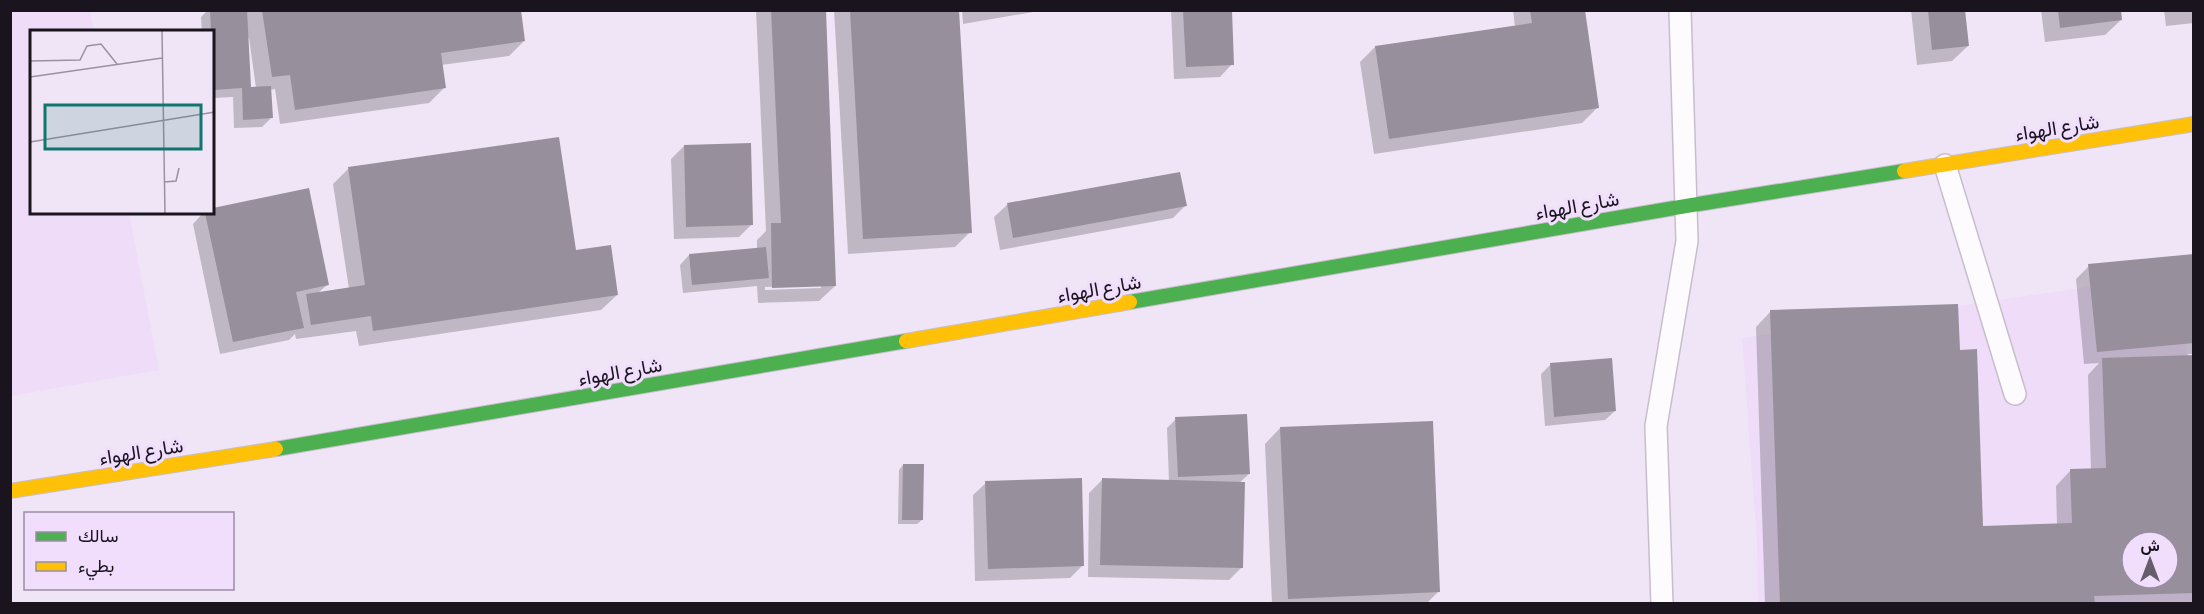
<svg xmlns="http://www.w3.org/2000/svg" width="2204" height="614" viewBox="0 0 2204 614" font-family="'Asap Condensed',Vazirmatn,sans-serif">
<rect width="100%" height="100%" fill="#f0e5f6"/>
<path fill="#eedcf9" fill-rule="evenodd" d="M11,10L90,11L94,31L32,32V213H129L159,370L11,396Z
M2182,273L2193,467V603H1758L1757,541L1742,338ZM2132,542H2168V578H2132Z"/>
<path fill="#0003" fill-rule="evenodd" d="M208,10H520L524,41L509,56L441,65L444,88L429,103L280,124L275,89L270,90L271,118L262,127L234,128L233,97L213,98V32H202L201,17ZM247,38H249L256,88H249Z
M756,10H825L835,286L819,301L758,303L757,286L683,293L680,265L689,255L757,249V240L766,231ZM821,285V288L765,290V287Z
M834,10H957L970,232L955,247L848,254Z
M962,10H1045L963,24Z
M1171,10H1230L1232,64L1220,77L1174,79Z
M1513,10H1583L1598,107L1582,123L1374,154L1360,62L1375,47L1515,27Z
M1911,10H1964L1968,46L1952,61L1917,65Z
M2041,10H2120L2121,20L2105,35L2045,42Z
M2164,10H2194V23L2166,26Z
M684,146L752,224L739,237L674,239L671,159Z
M348,169L574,252L617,295L601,310L359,346L356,331L296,339L295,334L289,340L220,354L193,224L203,213H213V209L327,285L318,293L349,289L333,184Z
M1179,174L1185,206L1173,218L1000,250L994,217L1007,205Z
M2194,256V354H2188V357H2194V604H1765L1756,327L1771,311L1958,351L1981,527L2057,525L2056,486L2071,470H2091L2088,375L2099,363L2084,364L2076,279L2089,266ZM2132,542H2168V578H2132Z
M1550,365L1615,411L1605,420L1545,426L1541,374Z
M1176,419L1249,474L1239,483L1242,567L1229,580L1088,577L1089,493L1102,480L1169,481L1167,428Z
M1280,428L1439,591L1426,604H1272L1265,444Z
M903,465L922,520L917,524H898L899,470Z
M986,483L1083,565L1070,578L975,581L973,495Z"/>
<path fill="#978f9c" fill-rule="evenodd" d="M210,10H247L251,87L271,86L273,118L243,120L242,88L214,90L213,32H211Z
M262,10H521L525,41L441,53L446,88L295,110L290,75L272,77Z
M771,10H826L836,286L772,288L771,223H781Z
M850,10H959L972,233L863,239Z
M1183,10H1232L1234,65L1186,67Z
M1530,10H1585L1599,108L1389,139L1375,46L1532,23Z
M1928,10H1965L1969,46L1932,50Z
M2058,10H2121L2122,20L2060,28Z
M559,137L576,250L611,245L618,295L373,331L371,316L311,325L306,294L365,285L348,167Z
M751,143L753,225L686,227L684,145Z
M1180,172L1187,206L1013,238L1007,203Z
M309,188L329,285L296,292L304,328L233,342L205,213H213V208Z
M766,247L769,278L692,285L689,254Z
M2194,254V343L2097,352L2088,264Z
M1958,304L1960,350L1977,349L1983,526L2072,523L2070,469L2106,468L2102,358L2194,355V593L2094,596L2095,604H1780L1770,310ZM2132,542H2168V578H2132Z
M1612,358L1616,411L1554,417L1550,363Z
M1247,414L1250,474L1178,477L1175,417Z
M1433,421L1440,592L1288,599L1280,427Z
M903,464H924L923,520H902Z
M1082,478L1084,566L988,569L985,481Z
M1102,478L1245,482L1243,568L1100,565Z"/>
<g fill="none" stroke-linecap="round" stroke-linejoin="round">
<g stroke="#c7becc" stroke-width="24">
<path id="lane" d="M1945,165L2015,394
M1662,604L1656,426L1687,241L1680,10"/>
</g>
<g stroke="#c7becc" stroke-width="16">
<path id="fast" d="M1130,302L1686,206L1904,171
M276,449L906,341"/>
</g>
<g stroke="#c7becc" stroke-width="16">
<path id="slow" d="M1904,171L2194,124
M906,341L1130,302
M10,491L276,449"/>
</g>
<use href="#lane" stroke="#fdfbfe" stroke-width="21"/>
<use href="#fast" stroke="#4caf50" stroke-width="14"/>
<use href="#slow" stroke="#ffc107" stroke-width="14"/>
</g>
<g text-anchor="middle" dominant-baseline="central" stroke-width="6" stroke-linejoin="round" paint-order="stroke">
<g font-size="20" fill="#1a141f" stroke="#f1defd">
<text transform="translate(2057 127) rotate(-9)">شارع الهواء</text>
<text transform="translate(1577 205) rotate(-10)">شارع الهواء</text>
<text transform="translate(1099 288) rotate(-10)">شارع الهواء</text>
<text transform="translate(620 371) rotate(-10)">شارع الهواء</text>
<text transform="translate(141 451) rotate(-9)">شارع الهواء</text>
</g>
</g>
<g transform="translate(30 30)">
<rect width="184" height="184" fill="#f0e5f6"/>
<path fill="none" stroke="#9a91a0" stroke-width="1.5" d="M132,1L135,184M0,31L50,30L57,16L71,14L87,34M0,47L132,28M0,112L185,82M134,152L146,151L149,138"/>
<path fill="#0f766e" fill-opacity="0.15" stroke="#0f766e" stroke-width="3" d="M15,75H171V119H15Z"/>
<rect width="184" height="184" fill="none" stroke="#1a141f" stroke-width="3"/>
</g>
<rect width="2204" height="614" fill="none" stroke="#1a141f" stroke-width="24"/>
<rect x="24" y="512" width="210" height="78" fill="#f1defd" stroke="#9b8da4" stroke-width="1.5"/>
<rect x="36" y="532" width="30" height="9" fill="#4caf50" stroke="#9b8da4" stroke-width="1.5"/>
<text x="78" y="542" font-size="18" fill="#1a141f">سالك</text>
<rect x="36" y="562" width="30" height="9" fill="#ffc107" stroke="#9b8da4" stroke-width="1.5"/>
<text x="78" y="572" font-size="18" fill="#1a141f">بطيء</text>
<g transform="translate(2150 560)"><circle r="28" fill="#f1defd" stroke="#9b8da4" stroke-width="1.5"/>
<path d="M0-4.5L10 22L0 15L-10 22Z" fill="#655d6a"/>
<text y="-9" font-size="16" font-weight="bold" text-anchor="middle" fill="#1a141f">ش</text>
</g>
</svg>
